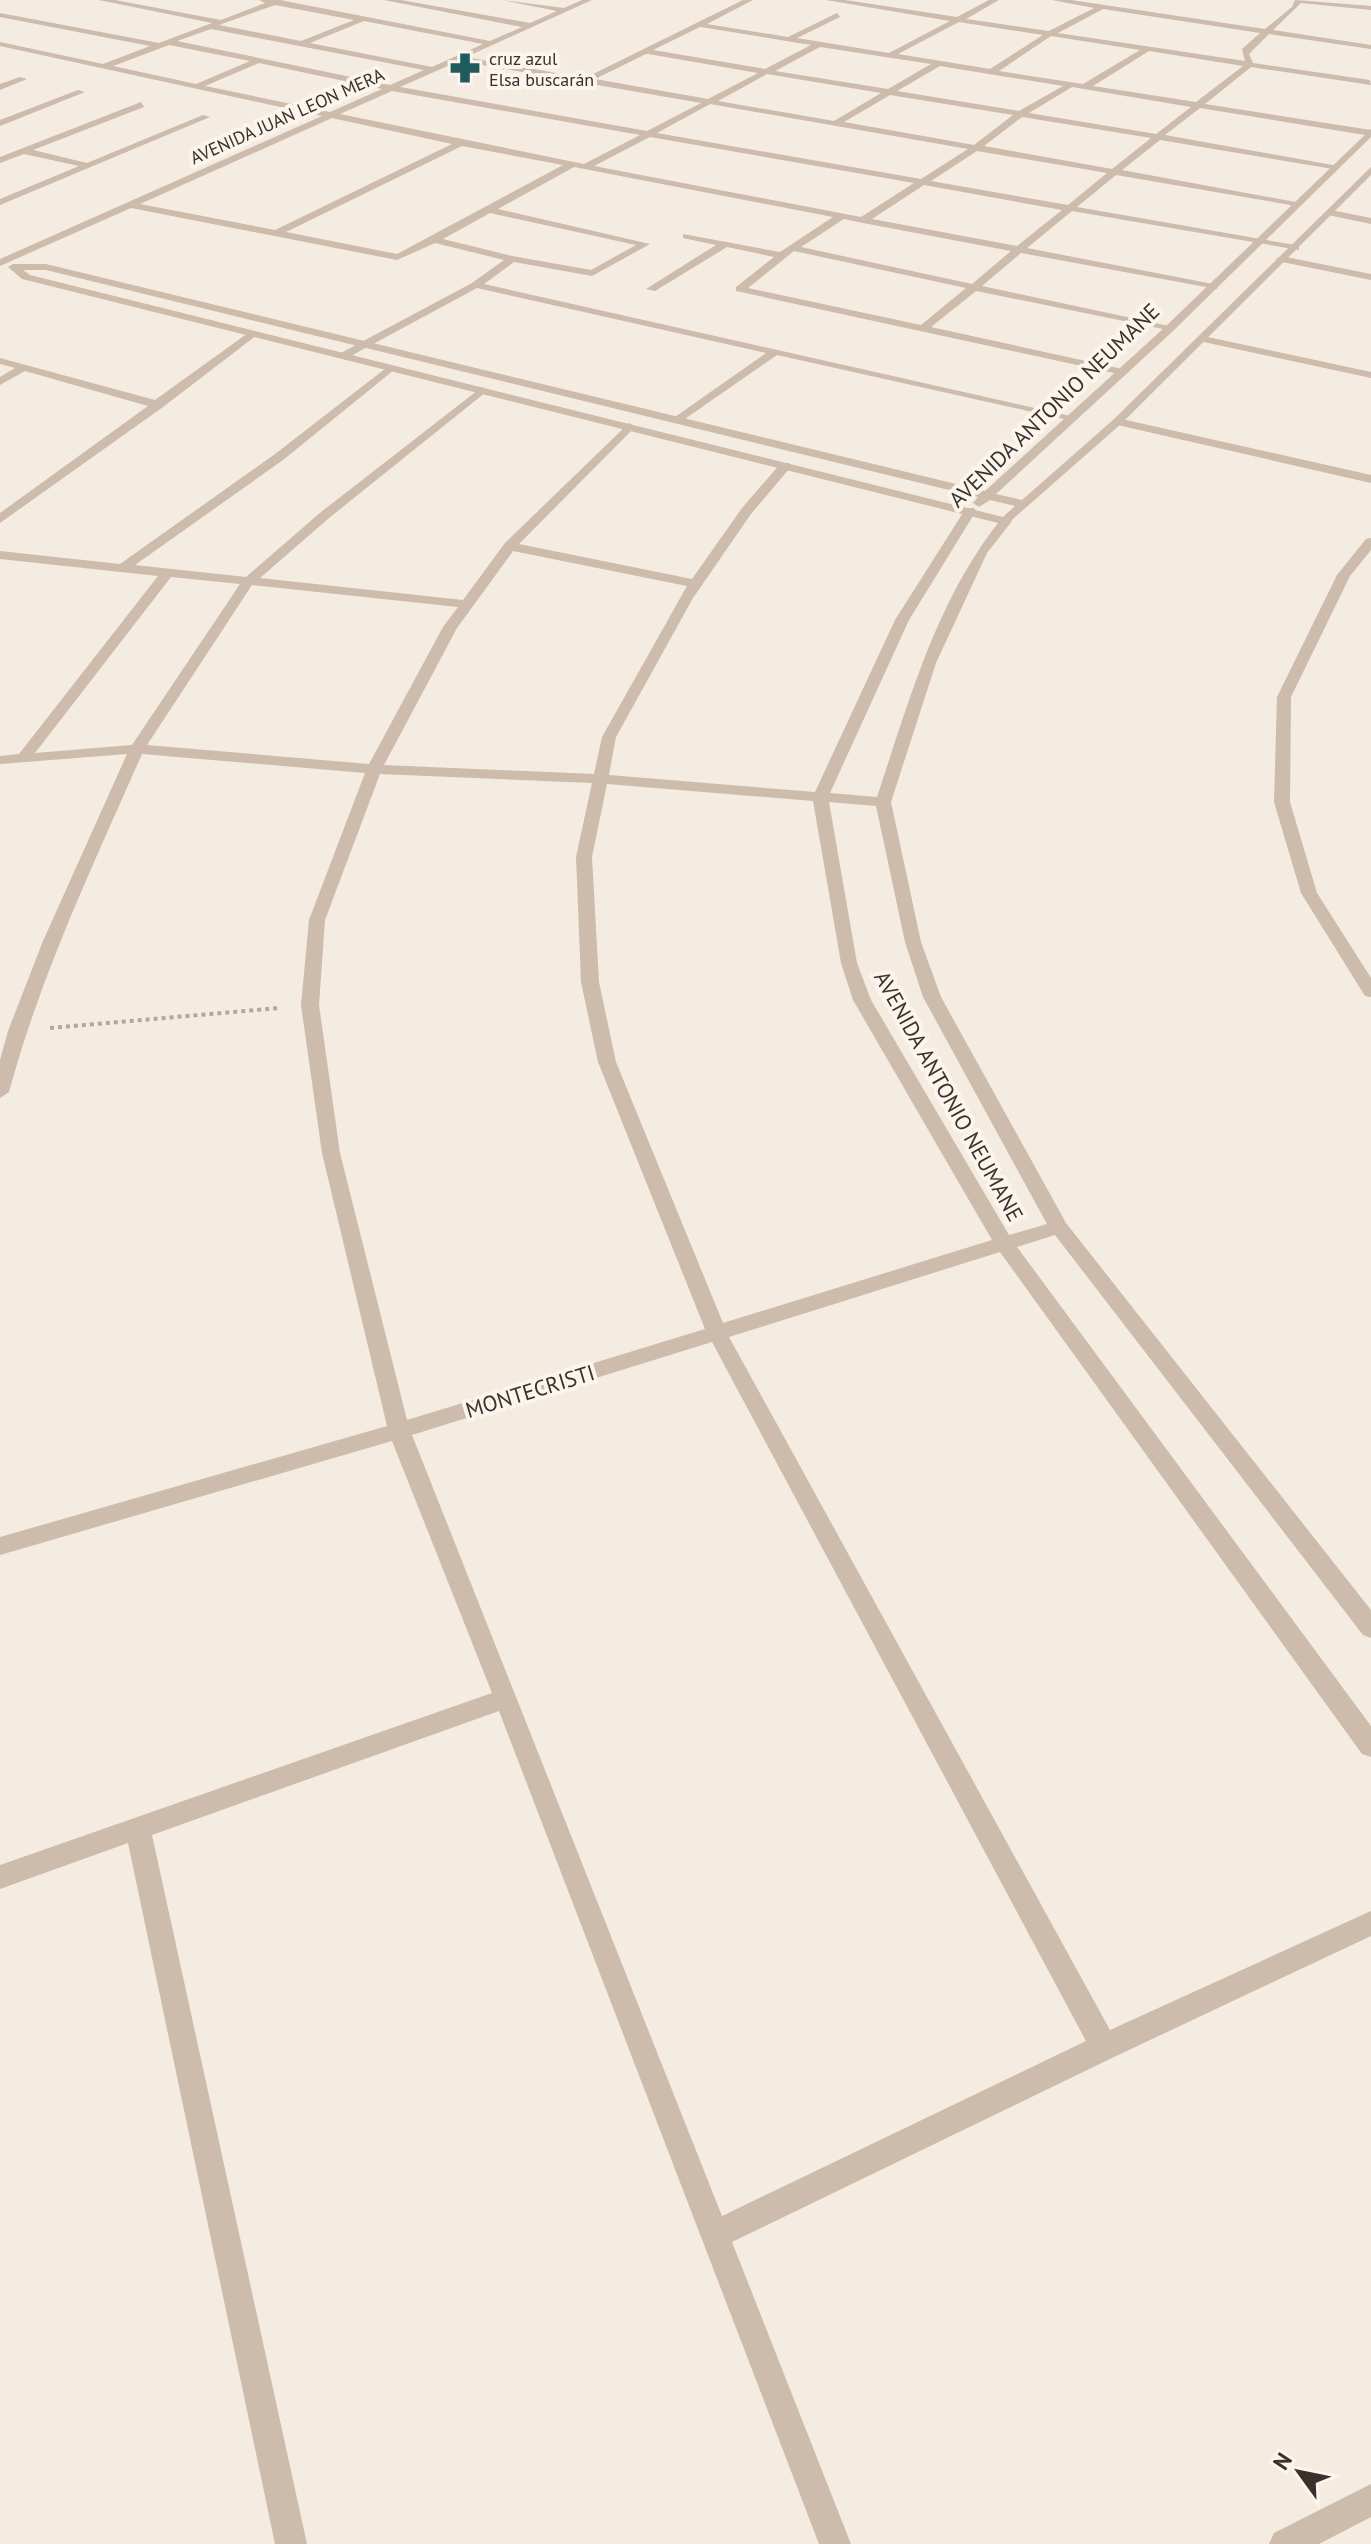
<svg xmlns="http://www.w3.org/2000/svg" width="1371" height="2544" viewBox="0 0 1371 2544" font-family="'PT Sans',sans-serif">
<rect width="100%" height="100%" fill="#f4ebe1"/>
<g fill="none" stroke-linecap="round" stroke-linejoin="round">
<path stroke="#b9a596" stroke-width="4" stroke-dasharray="4 4" stroke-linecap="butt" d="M50,1028L279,1008"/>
<path fill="#cdbbac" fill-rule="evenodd" d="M99,0H115L221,20L265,3L259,0H280L490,41L522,27L384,0H401L530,23L557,11L502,0L564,8L582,0H592L466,57L585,78L743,0H753L707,24L788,37L837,13L840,17L797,38L889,53L950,21L826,0H845L957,17L989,0H999L966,19L1049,31L1094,8L1052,0H1071L1265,29L1292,7L1295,0L1371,6V10L1301,3L1273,30L1371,45V49L1269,34L1249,54L1253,63L1370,80L1371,85L1251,67L1205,104L1371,130V136L1200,108L1165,135L1338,166L1333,169L1160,140L1122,170L1301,203L1296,206L1116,175L1077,207L1295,245L1299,246V250L1072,211L1027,248L1213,284L1217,285V289L1021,253L982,286L1169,326L1173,327V331L976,291L931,327L1127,370L1129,372L1123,375L736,291V287L774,257L727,247L655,291L646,289L716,245L683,238V234L780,252L833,217L574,167L498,209L650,244L592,276L514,262L484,284L1079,418L1073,421L777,355L679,423L673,419L675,417L766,353L477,288L347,358H339V354L472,283L504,260L435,243L397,260L131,208L0,266V259L322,116L0,46V42L103,64L150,46L0,17V13L159,43L212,23ZM275,5L354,20L301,41L219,25ZM1103,9L1260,33L1242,49L1245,61L1058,33ZM364,21L483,44L432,67L310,43ZM959,22L1043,35L990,69L898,54ZM700,27H701L811,45L765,69L653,50ZM211,29L424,70L390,85L177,41ZM1051,36L1140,50L1083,84L999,71ZM169,45L250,61L196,84L113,66ZM820,47L931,64L888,89L775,71ZM1149,51L1243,66L1196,102L1093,86ZM646,54H648L758,73L708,99L595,79ZM459,61L701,103L647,131L400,87ZM259,63L382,89L330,112L205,86ZM940,66L1063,86L1019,111L897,91ZM767,74L881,93L834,121L718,101ZM1072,87L1191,107L1156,134L1029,113ZM392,91L640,135L584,164L340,114ZM890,95L1013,115L974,145L844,122ZM710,104L968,149L921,179L657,133ZM1022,117L1151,138L1112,169L984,146ZM332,118L452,144L275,230L140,204ZM650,137L914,183L861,217L594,166ZM462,146L563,165L397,254L286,232ZM977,151L1107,173L1068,205L931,181ZM924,185L1062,210L1017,246L872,219ZM490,213L636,245L591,270L512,256L443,239ZM844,219L863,223L1011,251L972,284L801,247ZM794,251L966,288L921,325L748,288Z
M20,77L27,79L0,90V84Z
M78,90L85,92L0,126V120Z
M141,102L144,107L33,150L87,163L203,115L210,117L0,205V199L79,166L24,154L0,163V157Z
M1331,210L1371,218V224L1328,215Z
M1281,256L1371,274V280L1277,261L1276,259Z
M248,333L257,335L163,407L0,523V513L148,406L25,371L0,385V377L15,368L0,364V358L155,400Z
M1203,336L1371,372V378L1199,341L1198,339Z
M390,365L394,366V370L283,460L135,565L246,577L321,512L482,387L488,390L486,392L329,518L260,578L463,600L505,543L629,423L633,425V429L519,544L692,579L742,508L781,463H789V469L751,514L693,598L616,737L609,775L815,792L895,620L966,508H974L976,511L909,620L830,793L877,797C909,701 937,598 1002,518H1010L1012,521L987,553L936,663L891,802L921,942L941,997L1066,1223L1371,1610V1638L1363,1635L1055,1235L1017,1247L1371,1726V1757L1362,1754L1000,1252L729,1337L1110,2030L1371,1911V1936L1114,2057L732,2242L851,2544H819L499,1711L152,1835L307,2544H275L128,1843L0,1889V1865L492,1693L392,1441L0,1555V1537L387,1426L322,1153L301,1005L309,920L365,773L142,754C93,865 41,974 9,1092L0,1098V1060L8,1031L43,941L127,754L0,764V756L19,754L158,576L0,559V551L120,564L275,454ZM513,551L687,586L602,737L594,774L384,765L457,628ZM171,577L240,584L132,745L35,753ZM252,585L458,607L443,627L369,764L147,745ZM380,774L592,783L576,857L581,982L598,1062L705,1329L407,1420L340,1153L319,1005L325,920ZM607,784L813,801L841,963L853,1000L992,1240L723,1323L616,1062L599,982L592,857ZM829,802L876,806L905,942L923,997L1047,1224L1009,1235L871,1000L857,963ZM712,1342L1086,2041L722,2216L412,1435Z
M1117,418L1371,475V483L1113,424V420Z
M1371,538V550L1350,576L1291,697L1290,802L1317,893L1371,978V997L1365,996L1301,893L1274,802L1277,697L1337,575L1366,539Z
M1371,2484V2517L1319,2544H1269L1274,2533Z"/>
<path fill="#cdbbac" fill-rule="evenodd" d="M1371,129V137L1173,331L996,494L1022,500L1113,420L1371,167V175L1121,424L1006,525L22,279L8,267L13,264H46L985,491L1165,327ZM23,270H46L978,497L973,503L979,507L990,500L1015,506L1003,517L30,275Z"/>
</g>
<defs>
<g id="pharmacy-bare" transform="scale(2.4)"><path d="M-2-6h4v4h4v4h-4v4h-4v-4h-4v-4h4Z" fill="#1f5a5e" stroke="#fbf5ee" stroke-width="2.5" paint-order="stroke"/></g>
</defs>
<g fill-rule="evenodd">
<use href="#pharmacy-bare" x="465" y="68"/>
</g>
<g text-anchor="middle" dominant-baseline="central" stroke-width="8" stroke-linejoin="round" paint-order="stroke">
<g font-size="18" fill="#3b302b" stroke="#fbf5ee" text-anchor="start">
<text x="489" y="58">cruz azul<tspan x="489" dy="21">Elsa buscarán</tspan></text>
</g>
<g font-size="18" fill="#3b302b" stroke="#fbf5ee">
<text transform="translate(287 116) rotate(-24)">AVENIDA JUAN LEON MERA</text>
</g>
<g font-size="22" fill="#3b302b" stroke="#fbf5ee">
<text transform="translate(1054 405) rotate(-44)">AVENIDA ANTONIO NEUMANE</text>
<text transform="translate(949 1096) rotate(61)">AVENIDA ANTONIO NEUMANE</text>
<text transform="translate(530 1391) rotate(-17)">MONTECRISTI</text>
</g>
</g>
<g transform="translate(1299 2472) rotate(303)" stroke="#fbf5ee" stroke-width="6" paint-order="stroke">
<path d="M0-6L14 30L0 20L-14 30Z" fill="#3b302b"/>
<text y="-12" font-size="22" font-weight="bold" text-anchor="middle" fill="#3b302b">N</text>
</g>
</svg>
